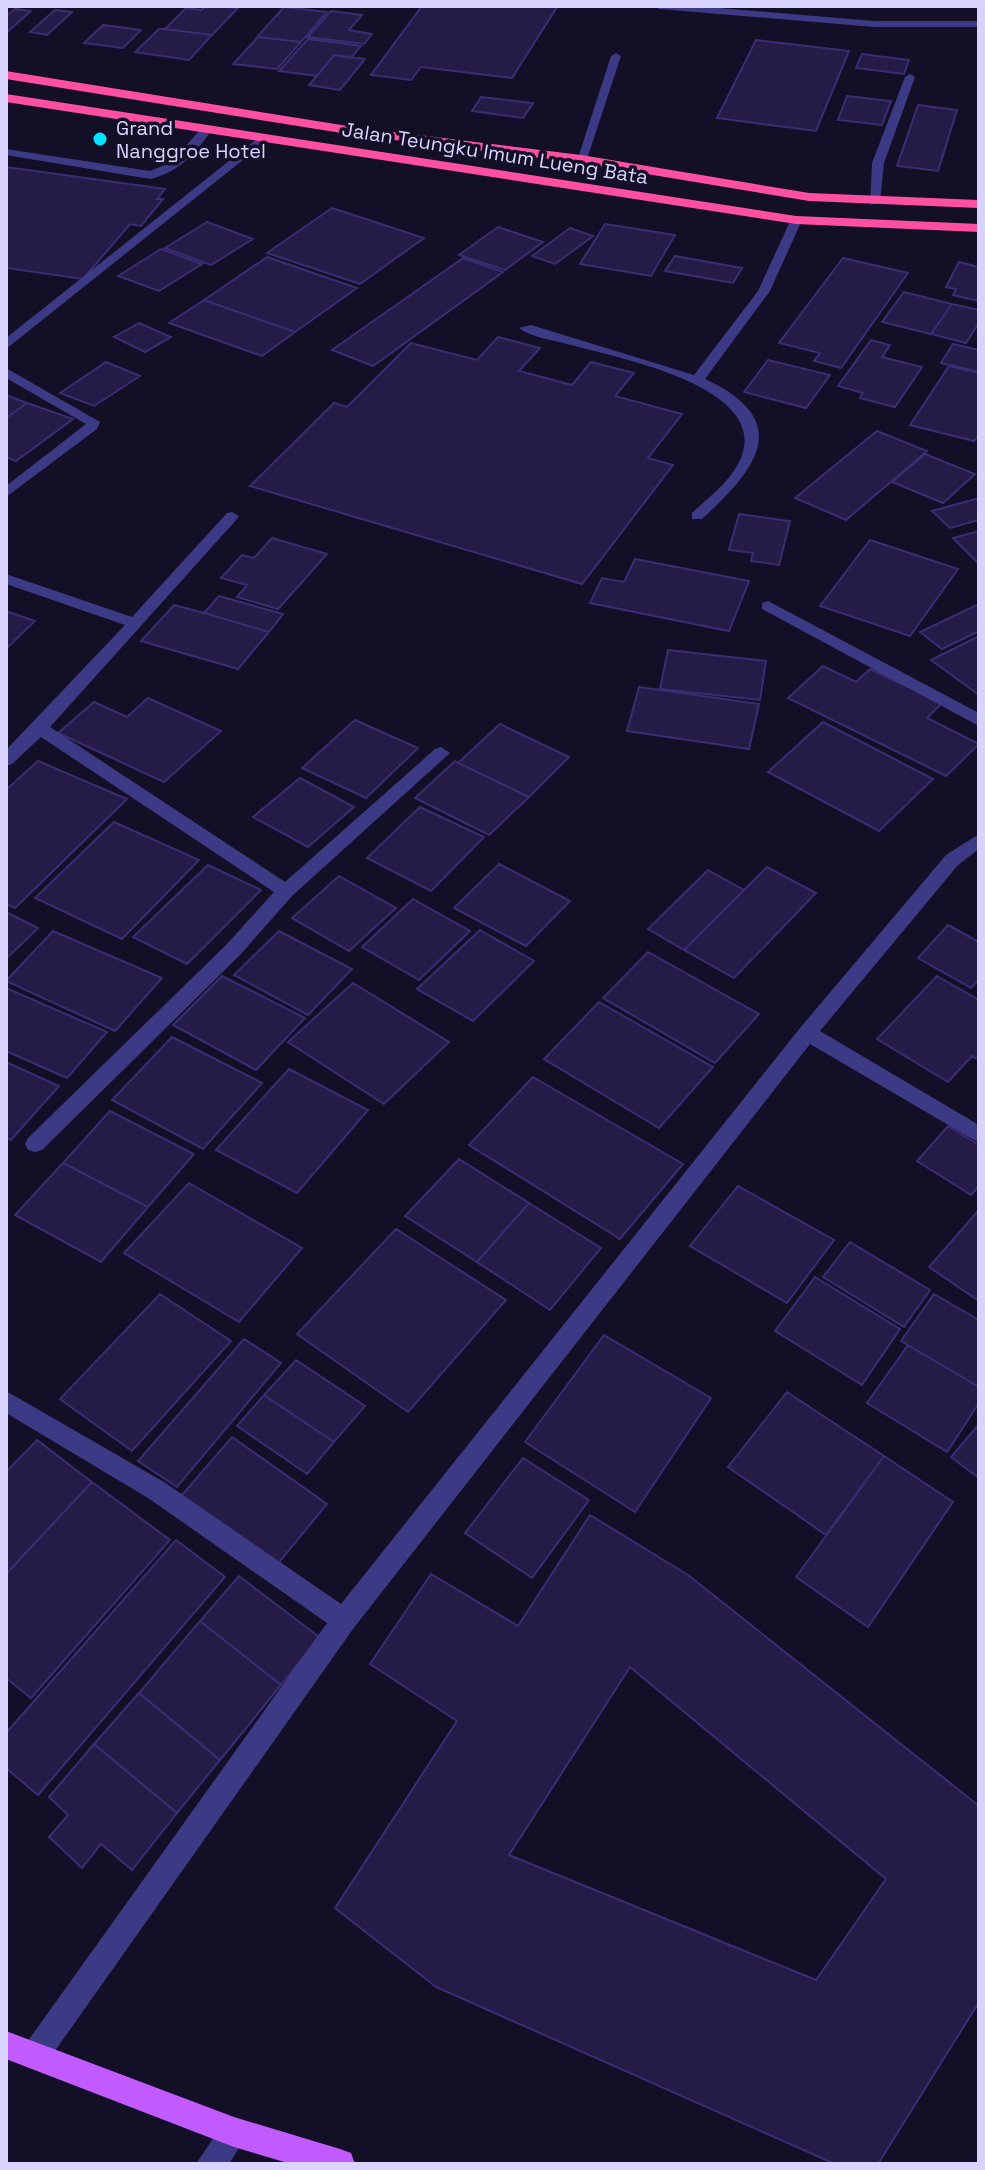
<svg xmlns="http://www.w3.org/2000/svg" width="985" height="2170" viewBox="0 0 985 2170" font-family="'Space Grotesk',sans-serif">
<rect width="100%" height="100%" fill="#130f26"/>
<path fill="#241b47" stroke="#3b2d73" stroke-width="2" fill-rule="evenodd" d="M206,6L238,8L212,35L165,29L186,8L201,10Z
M422,6H551L557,7L512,78L421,67L411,80L371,75Z
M284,7L327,12L301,42L257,37Z
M15,9L31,11L6,33V16Z
M55,10L72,12L47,35L30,32Z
M331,11L362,15L349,30L372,34L364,44L308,37Z
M103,25L141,30L123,48L84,43Z
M159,29H165L212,35L189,60L135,52Z
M258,37L301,42L277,69L233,64Z
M308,39L361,46L351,58L334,55L317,76L279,71Z
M756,40L849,51L816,131L717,118Z
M862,54L909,60L904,74L856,68Z
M334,55L365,59L340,90L309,85Z
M847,96L891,101L882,125L838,120Z
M481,97L533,103L523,118L472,111Z
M918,105L957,110L938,171L897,166Z
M6,167L165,189L157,199H163L141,226L130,224L83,279L6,268Z
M332,208L424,238L360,284L267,253Z
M207,222L253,239L211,265L165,248Z
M605,224L675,235L651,276L580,264Z
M498,227L543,242L505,270L459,255Z
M570,228L593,236L555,264L532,256Z
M161,249L202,264L159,291L118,276Z
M675,256L742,268L733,283L665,271Z
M267,257L357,288L295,332L204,300Z
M463,258L503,272L373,366L332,350Z
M843,258L908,273L841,368L814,361L820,353L779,343Z
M959,262L979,267V301L953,295L956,289L946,287Z
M904,292L952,304L931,334L882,322Z
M204,300L295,332L262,356L169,323Z
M952,304L979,310V323L966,343L931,334Z
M139,323L171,337L145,352L114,337Z
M498,337L540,348L519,371L572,385L591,362L634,373L615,396L682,414L648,458L673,465L582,584L250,486L334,403L347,407L411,343L477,360Z
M871,340L890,345L882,357L922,367L895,407L860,398L863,393L838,386Z
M953,344L979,350V372L941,363Z
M768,360L830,375L806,408L744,392Z
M106,362L140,376L94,406L60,393Z
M949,366L979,373V434L974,441L910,425Z
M6,395L27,403L6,418Z
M27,403L73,419L16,461L6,457V418Z
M877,431L927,451L846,520L795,498Z
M925,454L975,474L943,503L892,482Z
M979,498V520L950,528L932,511Z
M739,514L790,521L779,565L751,561L753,553L729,550Z
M979,531V562L978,563L953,538Z
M272,538L327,554L278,609L237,597L247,585L221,578L242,555L254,558Z
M870,540L958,569L910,636L820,606Z
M635,559L749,581L729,631L590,603L602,578L624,582Z
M219,596L283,614L269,632L204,613Z
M979,604V631L942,649L920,632Z
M174,605L204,613L269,632L238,669L141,641Z
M6,611L35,621L6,649Z
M977,637L979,638V695L931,660Z
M668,650L766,661L760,700L660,689Z
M823,666L856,682L870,669L942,703L927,718L979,744L946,776L788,698Z
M639,687L759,704L749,749L627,731Z
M148,698L221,731L164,782L58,733L94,702L127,717Z
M355,720L418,748L366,798L302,768Z
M823,722L933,779L879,831L768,772Z
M500,724L569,757L529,797L458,763Z
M38,761L127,799L15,908L6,904V790Z
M455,761L458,763L529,797L489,835L415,798Z
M300,778L354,807L308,847L253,817Z
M420,807L484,837L431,891L367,858Z
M114,822L199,860L122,939L35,898Z
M499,864L570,901L526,946L454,908Z
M208,865L261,890L187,964L133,937Z
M767,867L816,893L734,978L684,950Z
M708,870L744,890L684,950L648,929Z
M339,876L396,908L349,951L292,918Z
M413,899L470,931L419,980L362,947Z
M6,912L38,928L6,959Z
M948,925L979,942V979L971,988L918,958Z
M480,930L534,961L473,1021L417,989Z
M53,931L162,978L115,1031L6,981Z
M279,931L352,969L308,1015L234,975Z
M648,952L759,1014L715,1063L603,998Z
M222,976L305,1018L256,1070L173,1025Z
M937,976L979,1000V1060L972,1056L948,1082L877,1039Z
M353,983L449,1042L384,1104L288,1042Z
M6,988L107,1032L67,1078L6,1051Z
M599,1002L713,1067L659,1128L544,1059Z
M172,1037L262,1083L203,1149L112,1100Z
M6,1062L59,1086L11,1140L6,1138Z
M289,1069L368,1110L297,1193L216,1150Z
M533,1077L683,1164L620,1239L469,1145Z
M110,1111L194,1154L148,1207L63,1163Z
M948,1126L979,1145V1186L971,1195L917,1161Z
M459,1159L529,1203L477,1262L405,1216Z
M63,1163L148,1207L101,1262L15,1215Z
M189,1183L302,1248L239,1322L124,1253Z
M738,1186L834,1240L787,1303L690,1246Z
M529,1203L601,1248L550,1310L477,1262Z
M979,1210V1301L929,1267Z
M396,1229L506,1300L408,1412L297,1334Z
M850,1242L930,1290L904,1327L823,1277Z
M815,1277L900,1329L862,1385L775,1331Z
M160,1294L231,1341L132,1451L60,1399Z
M934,1294L979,1320V1387L901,1341Z
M604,1335L711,1398L635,1512L525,1442Z
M244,1339L281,1363L177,1487L138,1461Z
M908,1345L979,1387V1403L947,1452L867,1403Z
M296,1360L365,1406L334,1442L264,1395Z
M787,1392L884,1456L826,1535L728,1467Z
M264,1395L334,1442L307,1474L237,1426Z
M979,1424V1478L951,1457Z
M232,1437L327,1504L276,1566L181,1496Z
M37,1440L92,1482L6,1574V1472Z
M884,1456L953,1502L868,1627L796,1577Z
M523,1458L589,1500L532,1578L465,1533Z
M92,1482L170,1540L31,1698L6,1678V1574Z
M590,1515L688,1575L979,1806V2002L878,2164H835L436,1987L335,1908L457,1721L370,1664L431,1574L518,1626ZM630,1667L886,1879L816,1980L509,1855Z
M176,1540L225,1577L38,1795L6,1768V1733Z
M239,1576L319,1637L281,1685L200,1621Z
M200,1621L281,1685L220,1760L139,1693Z
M139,1693L220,1760L177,1813L94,1744Z
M94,1744L177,1813L132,1870L101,1844L82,1868L49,1837L68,1815L49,1797Z"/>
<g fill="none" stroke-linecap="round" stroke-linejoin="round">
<path fill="#3d3a85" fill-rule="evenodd" d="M654,6H696L874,21H979V27H874L659,9Z
M616,53L621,56L587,159L577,161L611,56Z
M910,74L915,77L884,163L880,202L870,205L872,163L905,77Z
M204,125L214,127C196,152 181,172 150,179L6,155V149L150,171L172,162Z
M263,134L273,136L6,349V338Z
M792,217L802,220L770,291L705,379C795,421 757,469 702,519H692V513C708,498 728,483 738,464C779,388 618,358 571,345C555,340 532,338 519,328L531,325L694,375L758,291Z
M6,368L100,422L97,429L6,497V486L86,424L6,378Z
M232,512L239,516L237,519L50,727L285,882L435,749L441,747L450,753L292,896L240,955L42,1150L35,1152L28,1150L25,1144L28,1138L226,945L274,892L41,737L12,764L6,766V750L125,625L6,584V574L132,617L227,513Z
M768,601L979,713V726L762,609V603Z
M979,834V849L958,865L820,1031L979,1125V1143L810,1044L353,1629L45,2065L35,2069L25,2065L21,2055L25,2045L327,1623L148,1498L6,1413V1391L164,1482L341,1604L800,1028L946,855Z
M234,2117L244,2122L249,2132L229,2164H196L224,2122Z"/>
<path fill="#c25bff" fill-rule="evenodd" d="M6,2031L234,2117L340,2149L351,2153L355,2164H291L234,2147L6,2059Z"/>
<path fill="#ff4fa3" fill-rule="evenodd" d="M6,71L354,127L581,155L809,193L979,200V208L809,201L581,163L354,135L6,79Z
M6,94L796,216L979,224V232L796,224L6,102Z"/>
</g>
<circle fill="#00e5ff" stroke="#130f26" stroke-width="3" cx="100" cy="139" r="8"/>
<g text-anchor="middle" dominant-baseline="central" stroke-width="7" stroke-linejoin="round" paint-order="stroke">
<g font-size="20" fill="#d9d4ff" stroke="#130f26" text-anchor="start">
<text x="116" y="128">Grand<tspan x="116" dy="23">Nanggroe Hotel</tspan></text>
</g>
<g font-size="20" fill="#d9d4ff" stroke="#130f26">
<text transform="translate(495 153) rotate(9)">Jalan Teungku Imum Lueng Bata</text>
</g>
</g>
<rect width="985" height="2170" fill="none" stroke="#d9d4ff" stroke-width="16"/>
</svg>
